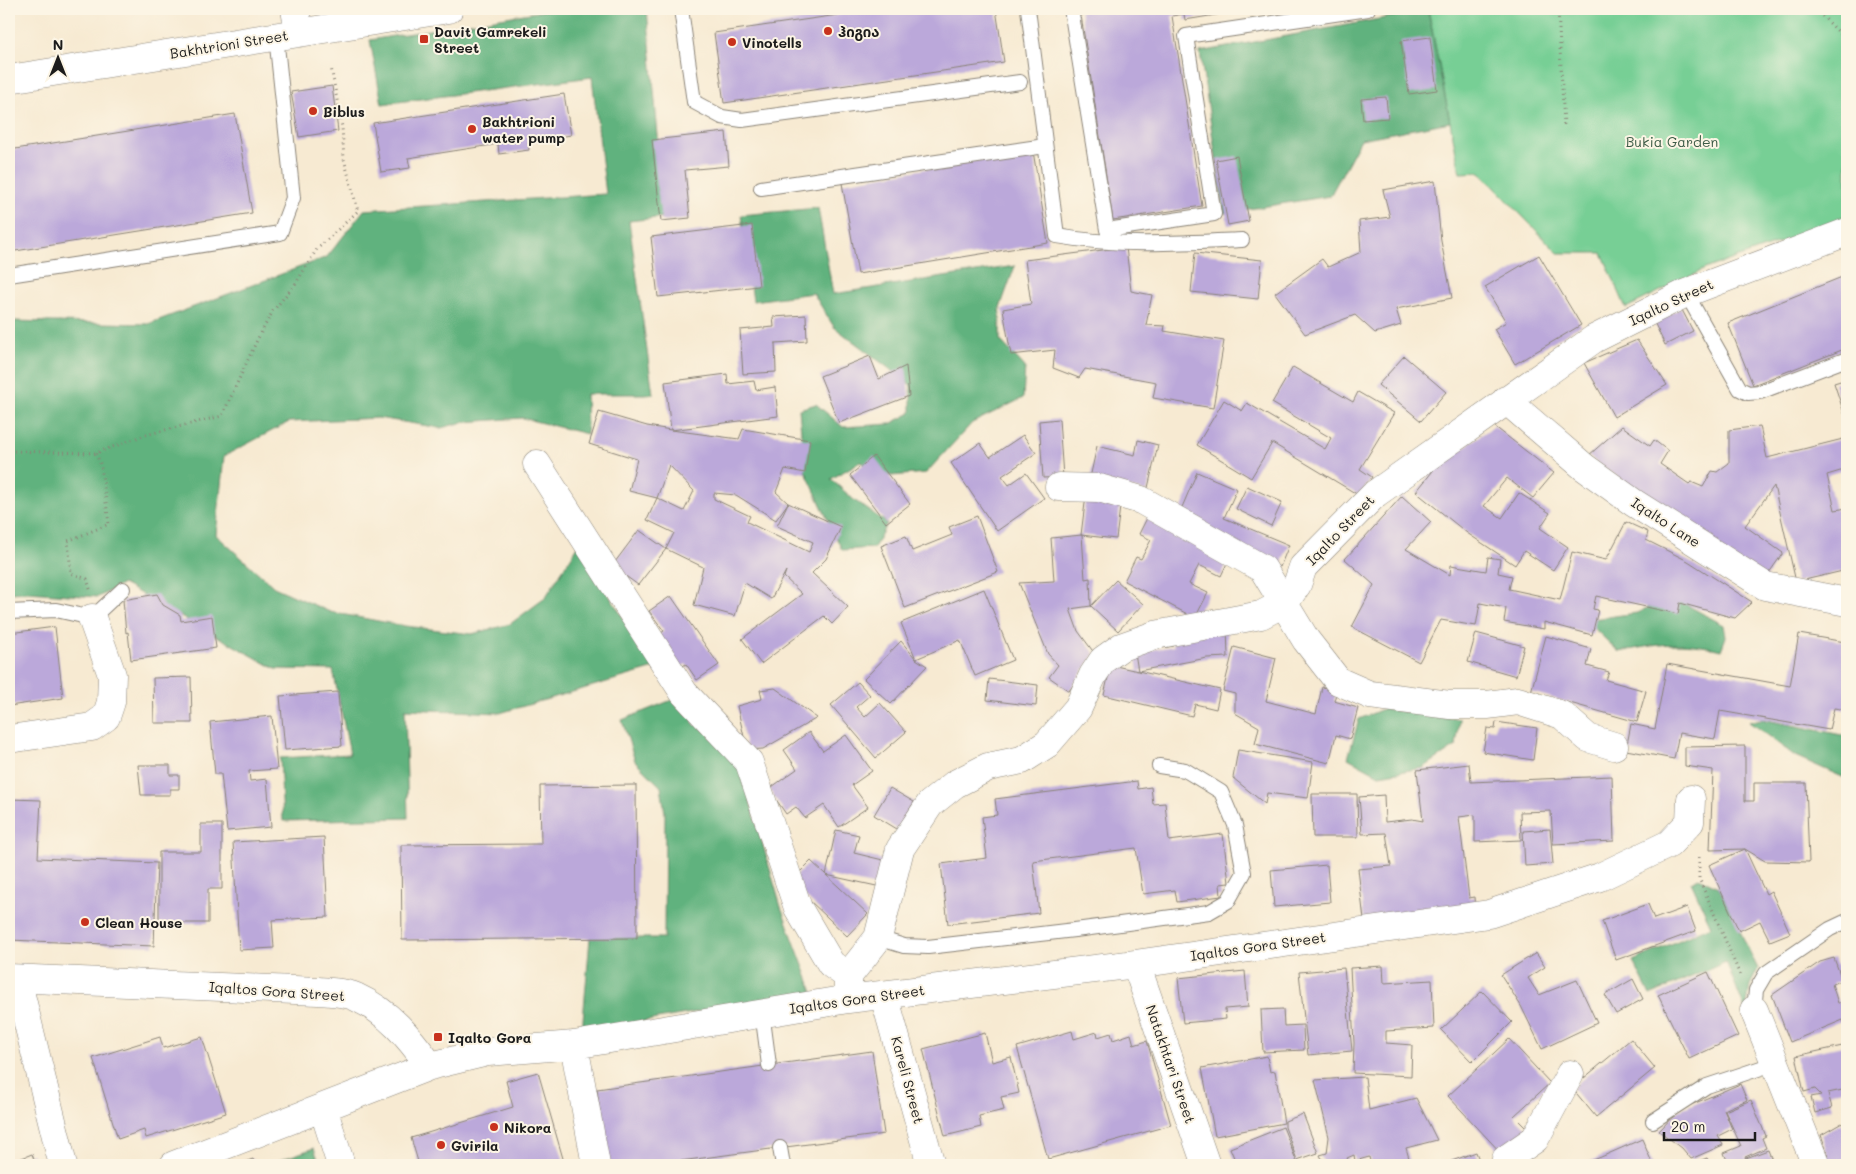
<svg xmlns="http://www.w3.org/2000/svg" width="1856" height="1174" viewBox="0 0 1856 1174" font-family="Mali,'Noto Sans Georgian',sans-serif">
<rect width="100%" height="100%" fill="#fcf5e5"/>
<filter id="ink" filterUnits="userSpaceOnUse"><feTurbulence type="fractalNoise" baseFrequency=".02" numOctaves="2"/><feDisplacementMap in="SourceGraphic" scale="10" xChannelSelector="R" yChannelSelector="G"/><feConvolveMatrix kernelMatrix="1 2 1 2 8 2 1 2 1" color-interpolation-filters="sRGB"/></filter>
<filter id="wash" filterUnits="userSpaceOnUse"><feTurbulence type="fractalNoise" baseFrequency=".0096" numOctaves="4" result="noise"/><feDisplacementMap in="SourceGraphic" scale="20" xChannelSelector="R" yChannelSelector="G"/><feGaussianBlur stdDeviation="1.12" result="paint"/><feColorMatrix in="noise" values="0 0 0 0 0 0 0 0 0 0 0 0 0 0 0 0 0 1.4 0 .05"/><feComposite in="paint" operator="in"/></filter>
<g filter="url(#wash)">
<rect width="100%" height="100%" fill="#f7ead2"/>
<path fill="#77cf95" stroke="#4a7658" d="M1428,9H1847V219L1705,269L1626,308L1602,253H1558L1480,172L1460,173Z"/>
<path fill="#61b27e" stroke="#3e674d" d="M554,9H647L665,217L629,221L653,394H586L587,434L522,418L464,422L441,428L378,418L289,422L224,456L216,535L274,587L330,612L405,626L472,634L510,624L545,598L578,546L655,668L500,713L405,709L408,818L283,821L280,758L350,754L333,670L276,669L123,584L98,597L28,592L9,593V321L148,324L327,257L364,210L606,194L592,77L382,104L370,40Z
M1428,10L1450,122L1361,139L1330,196L1224,213L1200,52Z
M818,208L833,294L1015,266L1000,308V340L1025,367L1023,398L972,423L926,473L891,476L860,462L831,479L854,500L887,523L874,548L842,550L804,468L799,409L816,404L843,427L890,424L911,413V385L834,327L813,293L753,301L741,215Z
M1670,596L1724,625L1726,637L1721,650C1682,640 1657,644 1619,652L1585,620L1637,613Z
M672,700L739,763L781,907L813,992L582,1032L590,938H664L665,813L661,787L635,761L622,720Z
M1383,709L1460,719L1456,746L1423,768L1379,775L1348,758L1359,719Z
M1761,719L1847,736V779L1795,756L1749,722Z
M1699,878L1719,887L1758,969L1750,985L1746,1012L1726,962L1650,995L1633,961L1711,926L1691,882Z
M314,1148L320,1165H273L272,1163Z"/>
<g id="blocks">
<path fill="#bba8da" fill-rule="evenodd" d="M9,9H11L13,21H9Z
M879,9H996L1004,62L724,103L714,33Z
M1080,9H1252L1185,20L1184,14L1172,16L1202,206L1113,220Z
M1430,37L1437,90L1409,94L1401,41Z
M332,86L338,131L299,137L291,92Z
M564,94L571,135L528,142L529,150L499,154L498,144L408,158L410,168L381,172L373,123Z
M1386,97L1388,118L1363,120L1361,99Z
M235,114L252,213L9,252V150Z
M726,132L729,166L685,170L690,218L661,221L652,140Z
M1033,151L1048,243L858,274L842,183Z
M1237,156L1249,221L1228,225L1216,160Z
M1435,181L1441,241L1452,298L1396,309L1401,325L1375,333L1355,315L1305,334L1275,293L1322,259L1328,267L1361,252L1359,221L1390,217L1383,190Z
M752,225L759,286L658,297L651,237Z
M1126,247L1131,291L1152,295L1146,325L1165,326L1164,331L1224,341L1213,408L1153,398L1156,382L1085,369L1079,378L1053,368L1055,350L1011,355L1003,309L1031,304L1025,260Z
M1195,253L1262,260L1258,299L1191,292Z
M1539,255L1581,325L1515,364L1494,329L1506,322L1485,287Z
M1847,275V348L1753,385L1728,323Z
M1681,308L1693,331L1665,345L1654,322Z
M806,315L807,341L775,343L776,372L743,374L740,330L774,327L773,317Z
M1637,340L1667,385L1614,417L1584,363Z
M870,356L879,379L906,366L909,396L839,423L820,376Z
M1404,356L1446,392L1421,421L1378,385Z
M1293,367L1353,402L1358,392L1394,413L1360,469L1372,477L1360,496L1272,443L1251,478L1197,445L1224,400L1242,411L1247,403L1325,449L1331,438L1272,403Z
M727,374L728,384L754,381L756,390L775,387L778,416L671,430L739,439L743,429L810,440L805,473L785,469L776,492L788,503L841,527L826,559L812,573L848,607L832,624L824,616L761,664L742,639L802,594L784,577L786,571L771,599L745,583L735,616L694,605L703,567L666,549L674,533L647,520L657,498L684,511L694,491L669,465L657,498L629,491L637,459L589,444L599,412L647,426L671,430L665,382ZM714,493L736,495L776,520L788,503L777,526L813,542L809,552L747,522L750,516L714,499Z
M1847,379V422L1834,383Z
M1059,419L1063,477L1043,478L1039,421Z
M1494,426L1554,473L1533,498L1507,478L1484,506L1502,518L1519,493L1550,513L1540,528L1568,547L1553,570L1524,551L1515,565L1467,533L1416,492L1436,467Z
M1622,426L1650,446L1654,440L1668,451L1660,464L1689,484L1691,482L1703,487L1712,471L1717,472L1729,463V430L1760,426L1767,458L1847,438V469L1827,475L1835,510L1847,508V570L1796,582L1774,486L1745,526L1783,553L1764,580L1588,456Z
M1023,435L1036,453L1002,476L1009,485L1026,473L1044,498L997,531L951,463L980,443L990,457Z
M1138,440L1158,445L1147,492L1090,478L1097,446L1135,455Z
M874,456L910,504L886,523L850,475Z
M1197,472L1237,489L1224,518L1289,545L1280,567L1215,539L1180,512Z
M1247,486L1282,502L1271,526L1236,509Z
M1086,495L1121,499L1116,539L1081,535Z
M1402,496L1431,522L1406,549L1450,575L1451,565L1486,571L1488,557L1500,559L1498,573L1512,576L1509,589L1560,600L1572,552L1606,560L1626,522L1648,532L1646,540L1688,561L1752,602L1735,618L1680,603L1678,614L1596,596L1593,609L1598,610L1592,635L1544,622V629L1504,622L1506,608L1480,603L1476,626L1441,620L1419,662L1352,627L1374,585L1345,559Z
M977,516L998,572L905,608L881,546L906,536L912,551L952,535L949,527Z
M1147,518L1229,559L1221,576L1199,565L1189,584L1208,593L1195,618L1124,581L1136,557L1141,559L1151,540L1139,534Z
M639,530L666,549L638,585L612,566Z
M1082,535L1085,579L1090,578L1091,606L1070,609L1078,631L1095,654L1069,691L1049,677L1058,665L1048,654L1019,583L1054,581L1051,538Z
M1116,580L1143,604L1118,631L1091,606Z
M984,589L1013,660L975,676L960,640L916,659L901,623Z
M157,594L163,605L180,615L181,621L212,616L216,648L131,660L128,632L126,633L123,600Z
M671,596L719,665L697,680L686,664L681,667L658,635L664,631L649,611Z
M1227,626L1228,657L1207,658L1138,671L1220,690L1216,709L1195,704L1192,716L1104,695L1111,665L1138,671L1135,653L1174,646L1173,643Z
M55,627L63,698L9,706V633Z
M1476,633L1524,646L1516,676L1468,662Z
M1799,634L1845,642L1843,653L1847,654V710L1834,708L1829,730L1720,711L1715,739L1679,733L1674,759L1626,750L1631,724L1655,729L1667,664L1790,686Z
M1546,636L1591,649L1587,666L1609,672L1606,680L1646,691L1637,722L1531,692Z
M901,641L916,659L927,666L891,704L864,679Z
M1234,647L1276,658L1266,701L1316,714L1322,687L1337,690L1334,701L1358,708L1350,739L1336,735L1329,763L1255,744L1259,727L1235,713V694L1223,691Z
M191,677L192,723H154L153,678Z
M989,679L1038,685L1036,706L987,700Z
M858,682L870,695L856,707L865,717L880,703L906,732L876,758L831,705Z
M775,688L817,718L763,749L747,750L737,706L762,699L760,690Z
M338,692L342,746L285,750L280,696Z
M272,716L277,769L249,771L250,781L267,779L271,827L227,831L221,774H215L210,722Z
M1496,722L1537,728L1533,760L1483,752L1487,728L1495,729Z
M809,732L823,751L846,735L872,771L852,785L868,807L839,827L824,805L805,818L796,807L786,814L769,789L797,769L784,750Z
M1745,746V801H1754V783H1806L1809,862L1765,861L1745,849L1710,850L1713,770L1685,766V747Z
M1238,750L1313,762L1308,798L1267,793L1265,804L1233,778Z
M1469,764L1471,782L1612,776L1614,841L1553,844L1551,811L1520,812L1521,840L1475,842V815L1459,817L1469,898L1475,897L1476,911L1364,920L1358,869L1391,866L1386,833L1362,834L1359,797L1384,795L1385,822L1412,819L1423,821L1417,770Z
M138,765H170V775H179V789H170V795H141Z
M1137,781L1138,789L1151,787L1153,804L1165,803L1169,841L1223,834L1229,883L1220,884L1221,896L1177,902L1175,890L1143,894L1136,848L1033,861L1039,913L948,924L941,864L987,858L982,817L997,815L995,799Z
M636,785L637,938L402,940L401,845L541,844L540,786Z
M890,788L914,802L897,829L874,815Z
M1312,794H1357L1358,837H1313Z
M9,799L41,800L38,858L157,863L154,946L9,940Z
M201,824H222V889H208V923H159V852H201Z
M1550,829L1553,864L1525,866L1523,831Z
M836,830L859,835L854,853L887,861L881,887L826,875Z
M324,837L328,917L272,920L274,948L239,950L233,842Z
M1745,849L1766,894L1771,891L1790,933L1770,941L1760,921L1739,931L1709,865Z
M811,861L868,914L847,936L790,882Z
M1327,865L1330,902L1274,907L1271,870Z
M1648,904L1654,919L1687,907L1696,931L1616,960L1602,921Z
M1536,953L1545,967L1528,978L1539,995L1577,980L1597,1023L1542,1049L1521,1006L1501,975Z
M1834,958L1842,980L1832,984L1838,1003H1847V1031L1843,1020L1790,1042L1772,995L1820,962Z
M1383,966L1384,983L1432,980L1434,1028L1386,1031V1043L1412,1045L1411,1076L1353,1073L1354,1043L1350,968Z
M1344,968L1352,1051L1308,1055L1299,972Z
M1245,971L1248,1007L1225,1009L1226,1019L1183,1023L1178,978Z
M1708,972L1738,1036L1689,1059L1658,995Z
M1633,979L1643,999L1616,1014L1605,995Z
M1482,991L1512,1022L1472,1062L1441,1030Z
M1283,1009L1284,1026L1303,1025L1304,1050L1263,1052L1261,1010Z
M1072,1031L1074,1039L1097,1032L1098,1037L1111,1033L1113,1040L1131,1034L1134,1045L1147,1041L1171,1125L1048,1159L1017,1047Z
M985,1033L992,1062L1011,1057L1019,1093L1001,1097L1004,1110L979,1116L981,1127L945,1136L923,1049Z
M160,1037L163,1048L202,1037L226,1113L146,1138L144,1130L118,1139L93,1058Z
M1509,1039L1550,1083L1514,1116L1528,1130L1502,1154L1448,1096Z
M1631,1039L1655,1068L1596,1117L1572,1088Z
M1847,1045V1089L1828,1093L1832,1108L1815,1113L1811,1097L1821,1095L1815,1089L1804,1092L1796,1056Z
M872,1051L884,1134L650,1165H607L597,1089Z
M1267,1056L1270,1072L1275,1071L1284,1123L1215,1136L1202,1068Z
M538,1072L564,1162L553,1165H419L411,1138L513,1107L506,1081Z
M1365,1077L1369,1110L1416,1098L1437,1140L1406,1148L1411,1165H1371L1369,1157L1355,1161L1354,1155L1347,1158L1350,1165H1325L1320,1155L1327,1153L1329,1137L1315,1080Z
M1740,1084L1747,1100L1724,1110L1732,1129L1718,1136L1723,1145L1691,1159L1682,1148L1659,1131L1679,1110Z
M1751,1100L1766,1136L1762,1138L1766,1148L1745,1157L1749,1165H1729L1724,1153L1741,1146L1725,1111Z
M1303,1114L1318,1153L1297,1160L1285,1127V1121Z
M1842,1123L1847,1131V1138L1844,1140L1847,1148V1165H1821L1819,1159L1828,1154L1821,1135Z
M1283,1127L1298,1165H1237L1230,1148Z
M1642,1139L1653,1165H1581L1601,1157Z
M1768,1150L1774,1165H1749L1746,1158Z
M1476,1152L1481,1165H1441Z
M32,1154L36,1165H9V1163Z
M1707,1158L1710,1165H1689Z
M253,1159L255,1165H236Z"/>
</g>
</g>
<g filter="url(#ink)">
<use href="#blocks" fill-opacity="0" stroke="#8a8377" stroke-width="1"/>
<g fill="none" stroke-linecap="round" stroke-linejoin="round">
<g stroke="#8a8377" stroke-width="16">
<path id="service" d="M681,9L694,102L722,117L742,120L1020,82
M1028,9L1057,236C1118,247 1180,243 1242,240
M1071,9L1107,230L1214,214L1186,36L1368,9
M761,188L1045,146
M9,275L280,233L293,198L276,36
M1686,293L1740,389L1748,393L1760,392L1847,359
M9,612L56,610L92,618L123,589
M878,938L904,946L928,947L1083,929L1209,912L1228,901L1244,873L1235,825L1221,792L1185,770L1159,766
M1754,1010L1756,990L1766,973L1830,929L1847,921
M762,1012L769,1065
M1653,1121L1707,1086L1776,1063
M780,1148L783,1165"/>
</g>
<g stroke="#8a8377" stroke-width="29">
<path id="minor" d="M1506,400L1584,467L1634,503L1765,586L1847,602
M537,464L684,693L749,762L798,908L831,964L848,976V993
M1059,487L1099,488L1141,500L1263,569L1306,640L1338,681L1370,695L1450,705H1487L1518,701L1562,715L1588,738L1614,746
M9,739L92,727L106,717L111,702L112,675L92,618
M1136,964L1206,1165
M848,976L878,938L900,849L930,804L955,784L988,767L1022,760L1047,744L1078,708L1093,675L1103,660L1121,647L1155,635L1261,615L1284,603L1297,585L1303,567L1375,494L1594,339L1686,293L1847,232
M9,978L318,991C329,992 346,992 356,997C389,1012 410,1038 430,1066
M17,979L63,1165
M884,995L931,1165
M1754,1010L1816,1165
M574,1045L596,1165
M323,1108L341,1165
M174,1165L430,1066L488,1052L574,1045L848,999L1136,964L1489,914L1600,877L1669,844L1690,822L1691,799
M1508,1165L1506,1159L1535,1139L1570,1074"/>
</g>
<g stroke="#8a8377" stroke-width="29">
<path id="tertiary" d="M295,9L299,33
M9,79L449,9"/>
</g>
<path stroke="#8a8377" stroke-width="3" stroke-dasharray="1 4" stroke-linecap="butt" d="M1558,9L1564,126
M1815,9L1847,40
M9,451L96,453L145,435L222,416L258,338L273,311L296,283L317,249L358,211L344,159L342,127L331,67
M90,589L87,579L71,573L68,541L109,524L101,466L96,453
M1699,857V878L1740,975"/>
<use href="#service" stroke="#fff" stroke-width="14"/>
<use href="#minor" stroke="#fff" stroke-width="28"/>
<use href="#tertiary" stroke="#fff" stroke-width="28"/>
</g>
</g>
<g fill="#c8321e" stroke="#fcf5e5" stroke-width="2">
<circle cx="828" cy="31" r="5"/>
<rect x="419" y="34" width="10" height="10" rx="2.5"/>
<circle cx="732" cy="42" r="5"/>
<circle cx="313" cy="111" r="5"/>
<circle cx="472" cy="129" r="5"/>
<circle cx="85" cy="922" r="5"/>
<rect x="433" y="1032" width="10" height="10" rx="2.5"/>
<circle cx="494" cy="1127" r="5"/>
<circle cx="441" cy="1145" r="5"/>
</g>
<g text-anchor="middle" dominant-baseline="central" stroke-width="4" stroke-linejoin="round" paint-order="stroke">
<g font-size="14" font-weight="bold" fill="#1c1c1c" stroke="#fcf5e5" text-anchor="start">
<text x="434" y="31">Davit Gamrekeli<tspan x="434" dy="16">Street</tspan></text>
<text x="838" y="31">ჰიგია</text>
<text x="742" y="42">Vinotells</text>
<text x="323" y="111">Biblus</text>
<text x="482" y="121">Bakhtrioni<tspan x="482" dy="16">water pump</tspan></text>
<text x="95" y="922">Clean House</text>
<text x="448" y="1037">Iqalto Gora</text>
<text x="504" y="1127">Nikora</text>
<text x="451" y="1145">Gvirila</text>
</g>
<g font-size="14" fill="#1c1c1c" stroke="#fcf5e5">
<text transform="translate(229 44) rotate(-9)">Bakhtrioni Street</text>
<text transform="translate(1671 302) rotate(-25)">Iqalto Street</text>
<text transform="translate(1666 522) rotate(33)">Iqalto Lane</text>
<text transform="translate(1340 530) rotate(-46)">Iqalto Street</text>
<text transform="translate(1258 946) rotate(-8)">Iqaltos Gora Street</text>
<text transform="translate(277 991) rotate(4)">Iqaltos Gora Street</text>
<text transform="translate(857 999) rotate(-8)">Iqaltos Gora Street</text>
<text transform="translate(1171 1064) rotate(71)">Natakhtari Street</text>
<text transform="translate(908 1080) rotate(75)">Kareli Street</text>
</g>
<g font-size="14" fill="#3c5b46" stroke="#fcf5e5">
<text x="1672" y="141">Bukia Garden</text>
</g>
</g>
<rect width="1856" height="1174" fill="none" stroke="#fcf5e5" stroke-width="30"/>
<g transform="translate(58 58)" stroke="#fcf5e5" stroke-width="4" paint-order="stroke">
<path d="M0-4L9 19L0 12L-9 19Z" fill="#1c1c1c"/>
<text y="-8" font-size="14" font-weight="bold" text-anchor="middle" fill="#1c1c1c">N</text>
</g>
<path d="M1664 1132v8h91v-8" fill="none" stroke="#1c1c1c" stroke-width="2.5"/>
<text x="1671" y="1132" font-size="15" fill="#1c1c1c" stroke="#fcf5e5" stroke-width="4" paint-order="stroke">20 m</text>
</svg>
